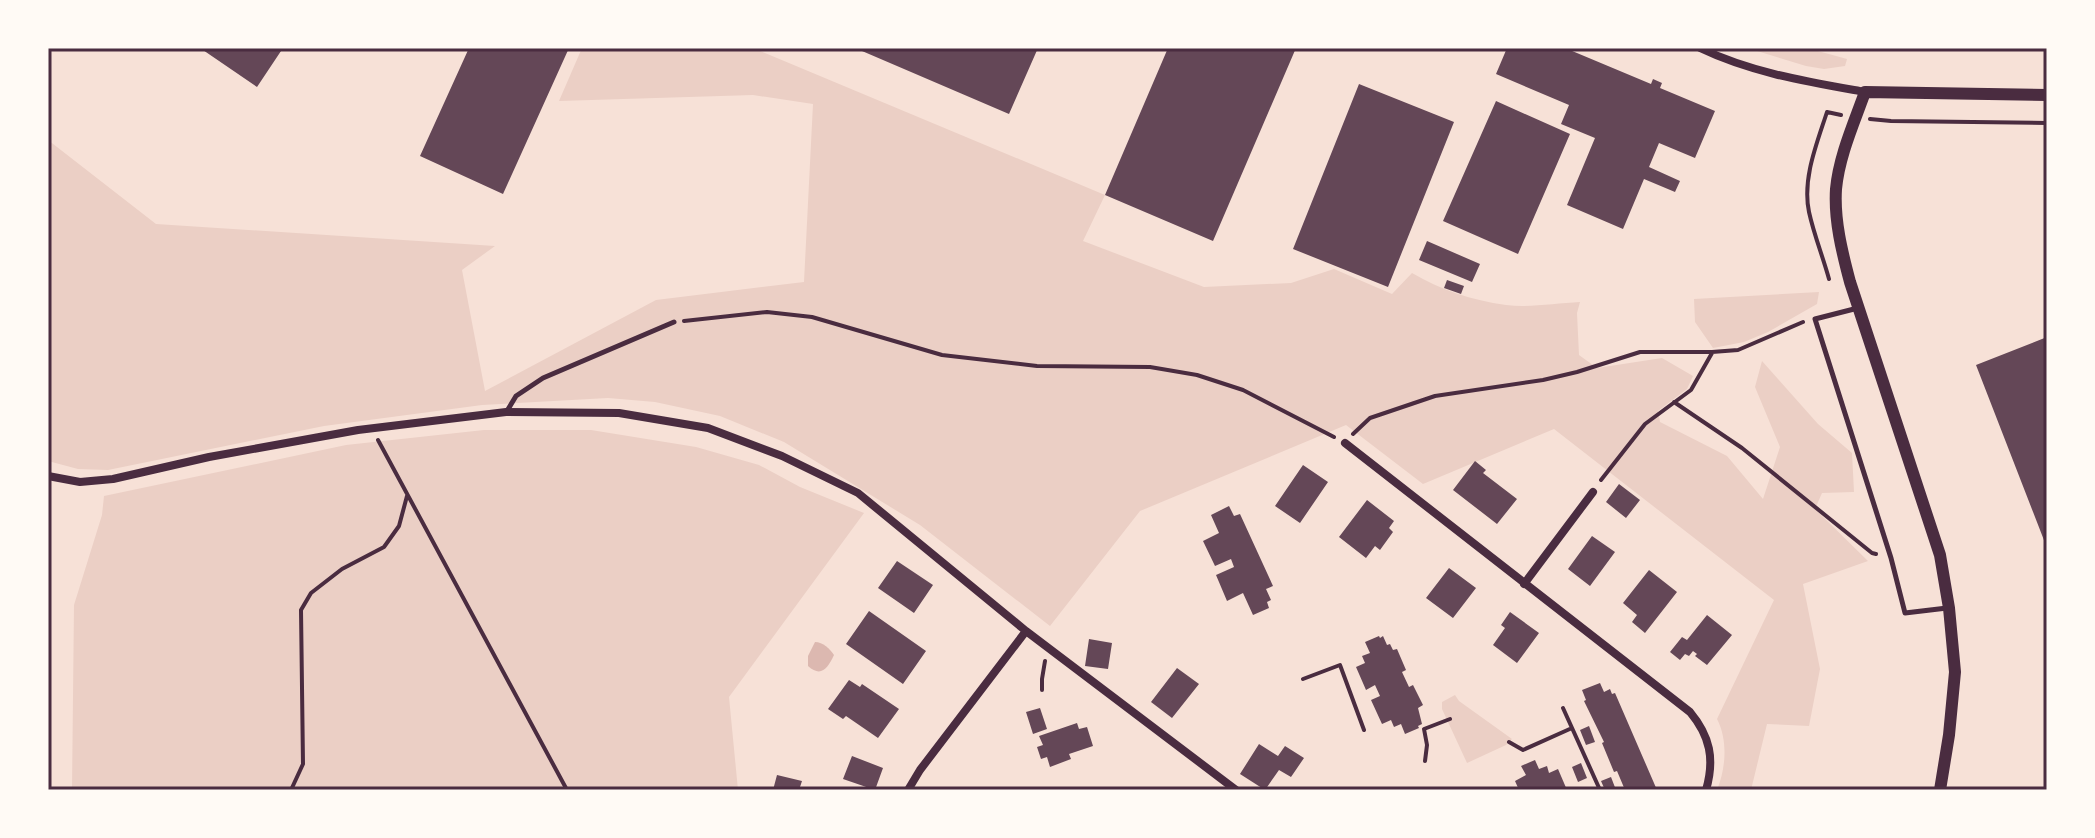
<svg xmlns="http://www.w3.org/2000/svg" width="2095" height="838" viewBox="0 0 2095 838" font-family="'Work Sans',sans-serif">
<rect width="100%" height="100%" fill="#f7e1d7"/>
<path fill="#ebcfc5" d="M582,48H753L1105,195L1083,241L1204,287L1291,283L1334,269L1392,294L1412,273C1441,290 1471,300 1506,305C1529,308 1556,303 1580,302L1577,313L1579,355L1597,368L1662,358L1693,376L1687,389L1658,411L1660,422L1727,456L1763,499L1780,447L1755,387L1762,361L1818,424L1852,453L1854,492L1822,493L1815,509L1868,561L1803,584L1820,669L1809,726L1767,724L1751,790H1717C1726,768 1728,740 1717,719L1774,600L1554,429L1423,484L1346,425L1140,511L1050,626L920,525L784,442L720,416L655,402L608,398L482,405L324,426L108,470L78,469L48,461V140L156,224L495,246L462,270L485,391L656,300L804,282L813,104L753,95L559,101Z
M1747,48H1807L1847,59L1845,66L1824,69L1806,66Z
M1819,292L1817,304L1768,332L1744,342L1713,348L1695,322L1694,299Z
M484,430H591L696,447L759,465L800,487L864,513L729,697L738,790H72L74,605L102,515L104,496L346,445Z
M1455,695L1459,701L1512,739L1506,745L1467,763L1442,709V702Z"/>
<path fill="#dcb8b0" d="M815,642C823,642 830,649 834,655C828,668 821,678 808,666V656Z"/>
<path fill="#644757" d="M200,48H283L257,87Z
M469,48H569L503,194L420,156Z
M855,48H1038L1009,114Z
M1168,48H1296L1213,241L1105,195Z
M1507,48H1565L1651,84L1653,79L1662,83L1660,88L1715,111L1695,158L1659,143L1649,167L1680,181L1675,192L1644,179L1623,229L1567,205L1595,138L1561,124L1569,105L1496,74Z
M1359,84L1454,122L1388,287L1293,249Z
M1496,101L1570,134L1518,254L1443,221Z
M1427,241L1480,264L1472,282L1419,260Z
M1447,280L1464,286L1461,294L1444,288Z
M2047,337V548L1976,365Z
M1475,461L1486,470L1483,473L1517,499L1497,524L1453,490Z
M1303,465L1328,482L1300,523L1275,506Z
M1619,484L1640,500L1626,518L1606,502Z
M1367,500L1394,521L1389,528L1393,532L1380,550L1375,546L1366,558L1339,537Z
M1229,506L1234,516L1240,514L1273,586L1266,589L1271,600L1267,602L1269,608L1253,615L1243,593L1227,601L1216,575L1234,567L1231,559L1215,566L1203,541L1219,533L1211,515Z
M1592,536L1615,552L1590,586L1568,569Z
M897,561L933,585L914,613L878,588Z
M1449,568L1476,588L1453,618L1426,598Z
M1649,570L1677,592L1645,633L1632,622L1637,615L1623,603Z
M869,611L926,651L903,684L846,644Z
M1510,612L1539,633L1517,663L1493,645L1505,628L1501,625Z
M1707,615L1732,635L1707,665L1695,656L1697,654L1693,651L1689,656L1685,654L1680,660L1670,652L1682,637L1687,640Z
M1379,636L1380,638L1383,636L1387,645L1390,644L1393,650L1397,649L1406,670L1402,672L1409,687L1413,685L1423,705L1418,708L1422,724L1418,726L1419,728L1405,734L1401,724L1394,727L1391,720L1382,724L1371,700L1380,696L1375,685L1366,690L1356,667L1365,663L1362,656L1370,653L1365,642Z
M1089,639L1112,643L1108,669L1085,666Z
M1177,668L1199,684L1172,718L1151,702Z
M849,680L860,687L862,684L899,709L878,738L846,716L843,719L828,709Z
M1600,683L1604,692L1610,689L1612,694L1615,693L1657,790H1625L1617,771L1614,772L1602,743L1604,742L1584,701L1586,700L1582,690Z
M1040,708L1047,729L1033,734L1026,712Z
M1077,723L1079,729L1087,727L1093,746L1069,754L1071,759L1050,767L1047,757L1041,759L1037,747L1043,745L1039,736Z
M1589,726L1595,742L1586,745L1580,730Z
M1259,744L1278,756L1285,746L1304,758L1291,777L1279,770L1265,790L1240,774Z
M852,756L883,768L875,790L843,779Z
M1535,760L1539,769L1547,766L1549,773L1558,769L1567,790H1519L1515,781L1526,775L1521,766Z
M1581,763L1587,778L1578,782L1572,767Z
M777,775L802,781L799,790H773Z
M1611,777L1616,790H1605L1601,781Z"/>
<g fill="none" stroke-linecap="round" stroke-linejoin="round">
<path stroke="#4a2c40" stroke-width="4" d="M1870,119L1891,121L2047,123
M1829,279C1823,257 1814,235 1809,212C1802,179 1817,143 1827,112L1841,115
M684,321L767,312L812,317L942,355L1037,366L1150,367L1197,375L1243,390L1334,437
M1674,402L1742,448L1872,553L1876,554
M1353,434L1370,418L1435,396L1543,380L1577,372L1640,352H1712L1738,350L1803,322
M378,440L567,790
M1601,480L1645,424L1691,390L1712,353
M1303,679L1340,665L1364,730
M1042,690V679L1045,661
M1563,708L1600,790
M1509,742L1523,750L1572,728
M1425,761L1427,745L1424,729L1450,719
M291,790L303,764L301,610L311,593L342,569L384,547L399,526L407,496"/>
<path stroke="#4a2c40" stroke-width="5" d="M1858,308L1815,319L1891,558L1905,613L1947,608
M507,411L516,396L543,378L674,322"/>
<path stroke="#4a2c40" stroke-width="8" d="M1700,48C1752,73 1809,82 1865,92
M1345,443L1690,712C1710,736 1715,759 1706,790
M48,476L80,482L113,479L209,457L358,430L506,412L619,413L708,428L782,456L858,493L1026,631L1236,790
M1524,584L1593,492
M908,790L920,770L1026,631"/>
<path stroke="#4a2c40" stroke-width="12" d="M1940,790L1949,735L1955,672L1949,608L1940,555L1850,282C1842,252 1834,220 1836,189C1839,156 1854,123 1865,92L2047,95"/>
</g>
<rect width="2095" height="838" fill="none" stroke="#fffaf5" stroke-width="100"/>
<rect x="50" y="50" width="1995" height="738" fill="none" stroke="#4a2c40" stroke-width="3"/>
</svg>
